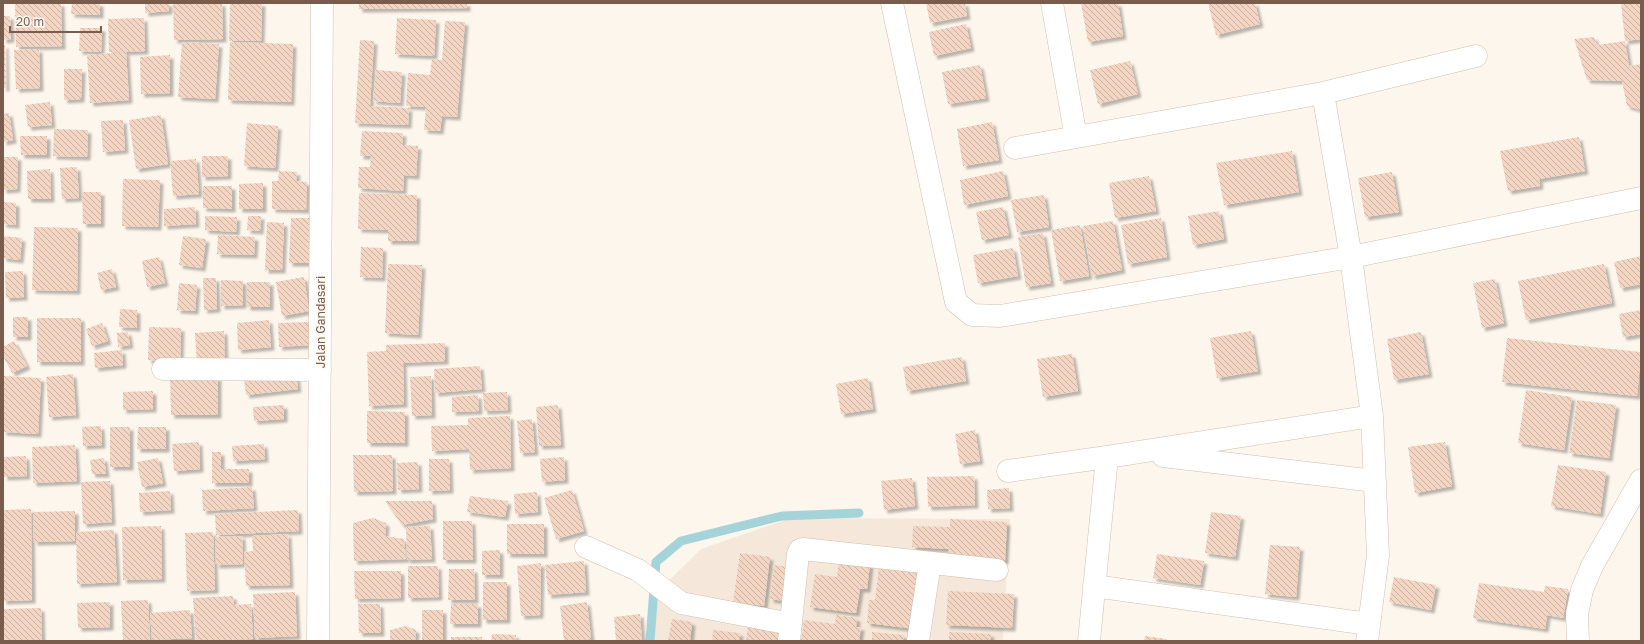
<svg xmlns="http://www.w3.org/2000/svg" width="1644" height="644" viewBox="0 0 1644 644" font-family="'Golos Text',sans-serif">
<defs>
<pattern id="building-back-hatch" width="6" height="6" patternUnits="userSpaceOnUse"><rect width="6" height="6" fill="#f3d5c3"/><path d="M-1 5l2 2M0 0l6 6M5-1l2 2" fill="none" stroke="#cab0a1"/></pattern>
<filter id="shadow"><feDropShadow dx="3.5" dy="3.5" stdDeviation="1" flood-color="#0004"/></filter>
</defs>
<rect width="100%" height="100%" fill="#fdf6ec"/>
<path fill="#f5e8da" d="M791,518L1010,519L1003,641H654L655,594L701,549Z"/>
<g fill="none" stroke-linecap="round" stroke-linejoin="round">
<path stroke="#a5d3da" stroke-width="9" d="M650,641L656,562L681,541L782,516L859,513"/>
</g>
<path fill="url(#building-back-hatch)" filter="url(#shadow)" d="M15,3H61L62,46L16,47Z
M72,3H100V15L71,14Z
M145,3H169V11L145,13Z
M173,3H222L223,39L174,40Z
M230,3H262L261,41H229Z
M359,3H467V8L359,9Z
M926,3H965L967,16L930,23Z
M1081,3H1118L1123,36L1088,42Z
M1208,3H1255L1260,24L1216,35Z
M1621,3H1641V39L1625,41L1629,66L1641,64V110L1627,106L1622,81L1587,80L1574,39L1594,37L1597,45L1625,41Z
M3,16H10L11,39L3,40Z
M144,18L145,51L109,52L108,19Z
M397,18L436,20L434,56L395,54Z
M445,21L465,22L457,117L442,116L440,131L424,130L426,107L406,106L408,73L430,75L432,59L442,60Z
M966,24L971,48L934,56L929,32Z
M80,28H102L101,52L79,51Z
M360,40L374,41L370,106L409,108L408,125L355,123Z
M182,42L219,44L215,99L178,97Z
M230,42L293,44L291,102L228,100Z
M3,45H5L6,88H3Z
M39,49L40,88L16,89L14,50Z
M126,52L129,100L90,103L87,55Z
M170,55V93L141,94L140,57Z
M1130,61L1138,94L1098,104L1090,70Z
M980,65L986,98L948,104L942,72Z
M64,69H82L81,99L64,100Z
M376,70L402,72L400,103L373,101Z
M50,102L52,125L28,127L25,105Z
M9,113L13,140L3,142V114Z
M161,115L168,164L136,169L129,120Z
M123,120L125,150L103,152L101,121Z
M992,122L999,160L963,166L957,129Z
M247,123L278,126L275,168L244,166Z
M54,129L88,130L87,157L53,156Z
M362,131L403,133L402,145L418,146L416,176L404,175L403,191L358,188L359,167H370L371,156H360Z
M20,136H47V155H21Z
M1579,137L1585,171L1539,179L1540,186L1508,191L1500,151Z
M1292,151L1299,192L1224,205L1216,163Z
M202,156H228V176L202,177Z
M3,157H18L17,189L3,190Z
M196,159L199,194L173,196L170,161Z
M77,167L79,198L62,199L60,168Z
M50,169L51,199H28L27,171Z
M279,171L297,172L296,181L307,182L306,210L272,209V181H278Z
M1003,171L1008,196L964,205L960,180Z
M1392,172L1399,212L1365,217L1358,178Z
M1149,176L1156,211L1115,218L1109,183Z
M123,179L160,180L158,227L122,226Z
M263,183V209H239V184Z
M203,186H232V209L203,208Z
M82,192H101V224H83Z
M359,193L417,195L416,241H388V230L358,229Z
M1044,195L1049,227L1017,232L1011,200Z
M3,202L16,203V225L3,224Z
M195,207L196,224L164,226V209Z
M1003,207L1009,235L982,240L976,212Z
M1219,211L1224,239L1193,245L1188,216Z
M205,216L237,217L236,232L205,230Z
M248,216H261L260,231L247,230Z
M291,218H312L310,263H289Z
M1161,218L1167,257L1128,264L1121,225Z
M1113,221L1122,270L1092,276L1083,226Z
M267,222L284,223L282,270H265Z
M1080,225L1089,276L1060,281L1051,230Z
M34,227L78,228L77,291L32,290Z
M1043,233L1051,283L1026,287L1018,237Z
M218,235L255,237L254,255L217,254Z
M3,236L22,238L20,260L3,258Z
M183,236L206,239L202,268L179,265Z
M361,247L383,248L382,278L360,277Z
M1013,248L1018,276L978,283L973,255Z
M1641,256V284L1620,288L1614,262Z
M159,257L165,283L147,287L142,261Z
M388,264L422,265L418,335L385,333Z
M1604,264L1612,303L1526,320L1518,281Z
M112,269L116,287L101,290L97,273Z
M23,271L24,297L6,298L5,272Z
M304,277L309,311L282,316L276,282Z
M203,278H216L217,309L204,310Z
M1495,279L1504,323L1482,328L1473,283Z
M221,280L243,281V305L221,306Z
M247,282H270V307H247Z
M179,283L197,285L195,311L177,310Z
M120,309L137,310V328L119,327Z
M1641,310V334L1623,337L1619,314Z
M13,317H28V337H13Z
M37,318H81V362H37Z
M269,320L271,347L238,350L237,323Z
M309,322L310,345L279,347L278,323Z
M102,323L108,341L92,346L86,329Z
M149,327L181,328L180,362L148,360Z
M224,331L225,363L197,365L195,333Z
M1251,331L1258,371L1217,378L1210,338Z
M128,332L130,345L118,347L117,333Z
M1421,332L1429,374L1394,380L1387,339Z
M1507,338L1641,352L1637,396L1502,382Z
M14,341L27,366L12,373L3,356V347Z
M445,343V361L403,363L404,404L369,406L367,352L386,351V345Z
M122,350L123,365L95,368L94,353Z
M1072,354L1078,391L1043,397L1037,359Z
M962,357L966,381L907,391L903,367Z
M295,366L298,389L246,395L243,371Z
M480,366L482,389L435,393L434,369Z
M73,374L76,415L49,417L46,377Z
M3,376L41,378L38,434L3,432Z
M431,376L432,415L412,416L410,377Z
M170,377H218V415H171Z
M868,378L873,409L841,414L836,384Z
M1526,390L1572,397L1564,450L1518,443Z
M153,391V409L123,410V392Z
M507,392L508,410L484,411L483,393Z
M478,395L479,411L452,412V397Z
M1577,400L1616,405L1609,458L1569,453Z
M284,405V419L254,421L253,407Z
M558,405L561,445L539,446L536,407Z
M367,411L405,412V443H367Z
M510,416L511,468L470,470L469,449L432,451L431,426L468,425V418Z
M532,419L535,452L520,453L517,421Z
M101,426L102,445L83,446L82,427Z
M110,427H130V467H110Z
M138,427H166V449H137Z
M975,430L980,461L960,464L955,434Z
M199,442L200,469L174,471L172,444Z
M1445,442L1452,486L1415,493L1408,447Z
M264,444L265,459L233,461L232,446Z
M75,445L77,481L33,483L32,447Z
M212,452H221V469H249V483H212Z
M353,455H392L393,491L354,492Z
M26,456L27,476L4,477V457Z
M564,457L565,480L542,482L540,459Z
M104,458L106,474H92L90,460Z
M158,458L163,483L142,487L137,462Z
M429,459H449L450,490L429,491Z
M418,462L419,489L398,490L397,463Z
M1558,465L1606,472L1600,514L1551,506Z
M974,476L975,505L928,507L927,477Z
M912,478L915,506L884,510L881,481Z
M110,481L112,522L83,524L81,482Z
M252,487L254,508L203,511L202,490Z
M1009,488L1010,508L988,509L987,490Z
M572,490L584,531L556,539L544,498Z
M170,491L171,510L140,512L139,493Z
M537,492L538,512L515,514L514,494Z
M470,496L508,501L505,517L467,512Z
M385,501H432L433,519L402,525Z
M31,509L32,600L3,601V510Z
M298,510L299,531L216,535L215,514Z
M75,511V541L34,542L33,512Z
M1211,512L1241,516L1235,557L1205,553Z
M373,518L386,523L385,536L404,539L406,559L354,561L353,523Z
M950,519L1007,522L1005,561L948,558L949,549L912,547L913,526L950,527Z
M443,521H472L473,560H443Z
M507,524H544V554H507Z
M161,526L162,579L123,580L122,527Z
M430,526L432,559L407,560L406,527Z
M114,530L117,582L77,584L76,532Z
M213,532L215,590L187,591L185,533Z
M288,534L290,585L246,586L244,552L253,551L252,536Z
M242,536L243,564L216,565L215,537Z
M1270,545L1300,547L1296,597L1265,594Z
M500,550V575H482V551Z
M740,553L770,557L764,606L733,602Z
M1157,554L1204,561L1200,585L1153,578Z
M584,561L586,592L548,595L545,565Z
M839,561L870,564L867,589H860L856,613L810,607L815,574L837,577Z
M541,563L540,615L521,616L517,566Z
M774,565L795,568L791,602L770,599Z
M408,566H438L439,597L408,598Z
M879,566L923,572L915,629L867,623L869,600H875Z
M449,569H474L475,600H448Z
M354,571H401V598L355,599Z
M1394,577L1436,585L1431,610L1389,602Z
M483,582H507V620H483Z
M1479,583L1544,592L1545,586L1568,589L1563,618L1547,615L1545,629L1473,618Z
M948,591L1014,594L1012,628L946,625Z
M295,592L297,636L255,638L253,594Z
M233,596L234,605L251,604L253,639L196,641L193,598Z
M148,600L150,640L123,641L121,601Z
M110,602V627L78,628L77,603Z
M587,602L591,639L564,641L560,606Z
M358,604H380L381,633H359Z
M451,604H478V624H450Z
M41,608L42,641H3V609Z
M190,610L192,638L152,640L150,613Z
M422,610H443V641H422Z
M640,614L642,641H616L614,617Z
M836,615L857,618L856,627H861L859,641H801L804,620L835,624Z
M672,619L692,622L690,641H668Z
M406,626L416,630L415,641H390V630Z
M748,627L782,631L781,641H746Z
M713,630L740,633L739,641H712Z
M872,632L904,635L903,641H872Z
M949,632L991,634L990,641H949Z
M492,634L516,635V641H491Z
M1145,636L1167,639L1166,641H1144Z
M451,637H482V641H451Z"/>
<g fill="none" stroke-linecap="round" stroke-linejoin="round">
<g stroke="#d1beb0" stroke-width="23">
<path id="minor" d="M892,3L956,302L972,315L1000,316L1351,257L1641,198
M1052,3L1076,137
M1323,93L1351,257L1372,416L1378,555L1367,641
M1015,148L1323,93L1476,56
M163,369L320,370
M1163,456L1375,481
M1008,471L1107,457L1372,416
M586,547L638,570L681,603L791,624
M1094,586L1369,624
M318,641L322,3
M789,641L798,554L800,550L803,549L997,570
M918,641L930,563
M1089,641L1107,457
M1578,641L1577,614L1582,590L1592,566L1641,480"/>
</g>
<use href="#minor" stroke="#fff" stroke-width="22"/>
</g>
<g text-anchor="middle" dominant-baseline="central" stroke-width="3.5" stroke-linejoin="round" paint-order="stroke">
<g font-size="12" fill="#7a5c4d" stroke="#fffaf3">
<text transform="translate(320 322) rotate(-90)">Jalan Gandasari</text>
</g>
</g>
<rect width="1644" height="644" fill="none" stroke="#7a5c4d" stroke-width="8"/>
<path d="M10 26v6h91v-6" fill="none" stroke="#7a5c4d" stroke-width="2"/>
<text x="16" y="26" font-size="12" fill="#7a5c4d" stroke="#fffaf3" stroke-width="3" paint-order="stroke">20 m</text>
</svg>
